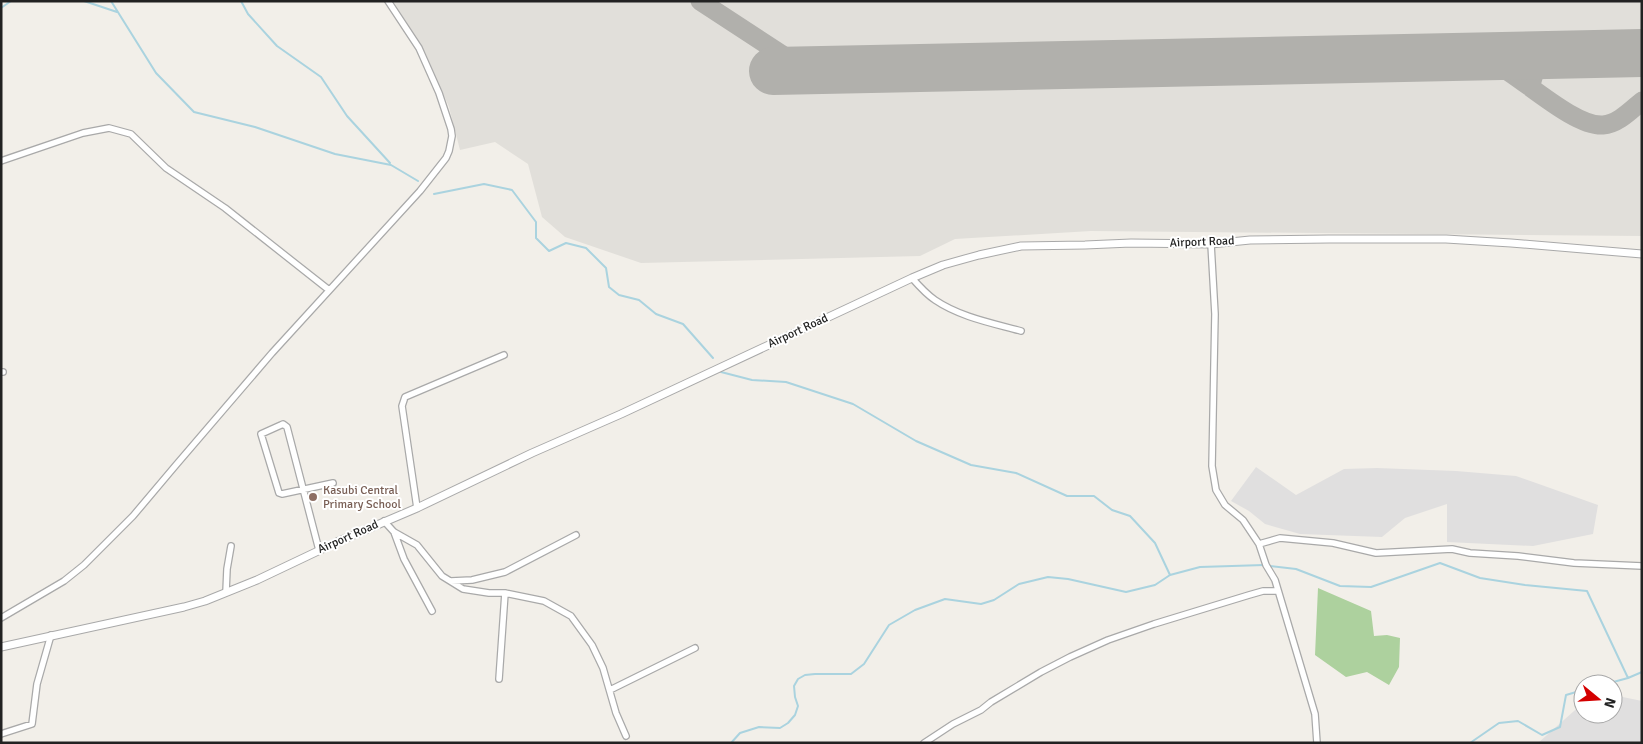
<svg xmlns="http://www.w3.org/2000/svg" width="1643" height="744" viewBox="0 0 1643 744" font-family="Signika,sans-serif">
<rect width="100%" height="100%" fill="#f2efe9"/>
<path fill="#e0dfdf" d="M1256,467L1296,495L1344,469L1377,468L1456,471L1516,476L1598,505L1593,534L1533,546L1447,542V504L1405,518L1382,537L1300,534L1265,524L1249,511L1231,501Z
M1613,695L1642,701V743H1538L1583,703V714H1613Z"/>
<path fill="#e1dfda" d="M393,1H1642V236L1091,231L955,239L920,256L641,263L565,237L542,217L528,164L495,142L460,150L449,107L425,52Z"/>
<path fill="#add19e" d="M1318,588L1371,611L1374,636L1387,635L1400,638L1399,667L1389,685L1367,672L1346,677L1315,655Z"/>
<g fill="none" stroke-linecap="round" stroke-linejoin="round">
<path stroke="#aad3df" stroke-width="2" d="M84,1L117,12
M111,1L156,73L194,112L255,127L335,154L391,165L418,181
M241,1L248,14L277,46L321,77L347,116L390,163
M1,8L11,1
M434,194L484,184L512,190L536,222V238L549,251L566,243L586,248L606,268L609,287L619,295L639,300L656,314L683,324L713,358
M721,372L752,380L786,382L853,404L916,441L971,465L1016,473L1067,496H1094L1112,510L1130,516L1155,543L1170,575
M1269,566L1296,569L1340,586L1371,587L1440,563L1480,578L1525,585L1587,591L1628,678
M1606,684L1628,678L1642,672
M731,743L740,733L759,727L780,728L788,723L795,715L798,706L795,697L794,686L798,679L805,675L815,674H851L864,664L889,625L915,610L945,599L981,604L994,600L1019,584L1048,577L1068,579L1126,592L1155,585L1170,575L1200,567L1264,565
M1470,743L1499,723L1518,721L1542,735L1560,727L1566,695L1583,690"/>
<path stroke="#b1b0ac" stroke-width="19" d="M700,1L807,71
M1474,56C1482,58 1489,60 1496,64C1523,78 1574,127 1603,125C1618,124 1631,110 1642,101
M1531,87C1533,70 1541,60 1557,55"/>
<path stroke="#b1b0ac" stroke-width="48" d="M773,71L1642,53"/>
<g stroke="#a9a9a9" stroke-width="8">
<path id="minor" d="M1,161L83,133L109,128L131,134L166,168L225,208L329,290
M1211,244L1215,314L1212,466L1216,490L1225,505L1243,520L1259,544
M912,278C919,286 926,294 935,300C960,317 992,323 1021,331
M1,372H3
M417,508L402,406L405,397L504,355
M384,521L394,532L417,545L442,576L463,589L489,593H505L544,601L571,616L592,645L603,668L616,713L626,736
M394,532L404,559L432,611
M319,550L287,427L283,424L281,425L261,434L279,493L282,494L333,483
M451,581L472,580L505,572L576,535
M226,592L227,569L231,546
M1,618L64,581L84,565L133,516L176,465L272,353L420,191L446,158L449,151L452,136L451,129L439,93L419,48L388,1
M499,679L505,593
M610,690L695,648
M1,734L32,724L37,684L51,635
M924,743L953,724L981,710L991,702L1041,672L1070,657L1108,640L1154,624L1249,595L1263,591H1278
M1317,743L1315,714L1275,580L1266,565L1259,544L1280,538L1333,543L1376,553L1452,549L1470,553L1518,556L1574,563L1642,566"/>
</g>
<g stroke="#a9a9a9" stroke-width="9">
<path id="tertiary" d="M1,647L184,607L205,601L257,580L337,542L417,508L532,453L621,414L912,278L943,265L979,255L1021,246L1085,245L1131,243L1211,244L1250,240L1329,239H1446L1511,243L1642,254"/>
</g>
<use href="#minor" stroke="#fff" stroke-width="5.5"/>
<use href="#tertiary" stroke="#fff" stroke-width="7"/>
</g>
<circle fill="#8d6e63" stroke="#fff" stroke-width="2" cx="313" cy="497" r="5"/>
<g text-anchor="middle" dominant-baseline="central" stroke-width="4" stroke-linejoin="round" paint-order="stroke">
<g font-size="12" fill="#222" stroke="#fff">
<text transform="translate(1202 242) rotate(-2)">Airport Road</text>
<text transform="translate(798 331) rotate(-25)">Airport Road</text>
<text transform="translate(348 537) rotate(-24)">Airport Road</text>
</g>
<g font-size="12" fill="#785e54" stroke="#fff" text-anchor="start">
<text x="323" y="490">Kasubi Central<tspan x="323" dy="14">Primary School</tspan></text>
</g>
</g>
<rect width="1643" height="744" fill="none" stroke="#222222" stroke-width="5"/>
<g transform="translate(1598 699) rotate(108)"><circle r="24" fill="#ffffff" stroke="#a7a7a7"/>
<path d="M0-4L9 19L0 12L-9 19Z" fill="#d40000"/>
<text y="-8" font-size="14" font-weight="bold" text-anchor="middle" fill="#222222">N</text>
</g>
</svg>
